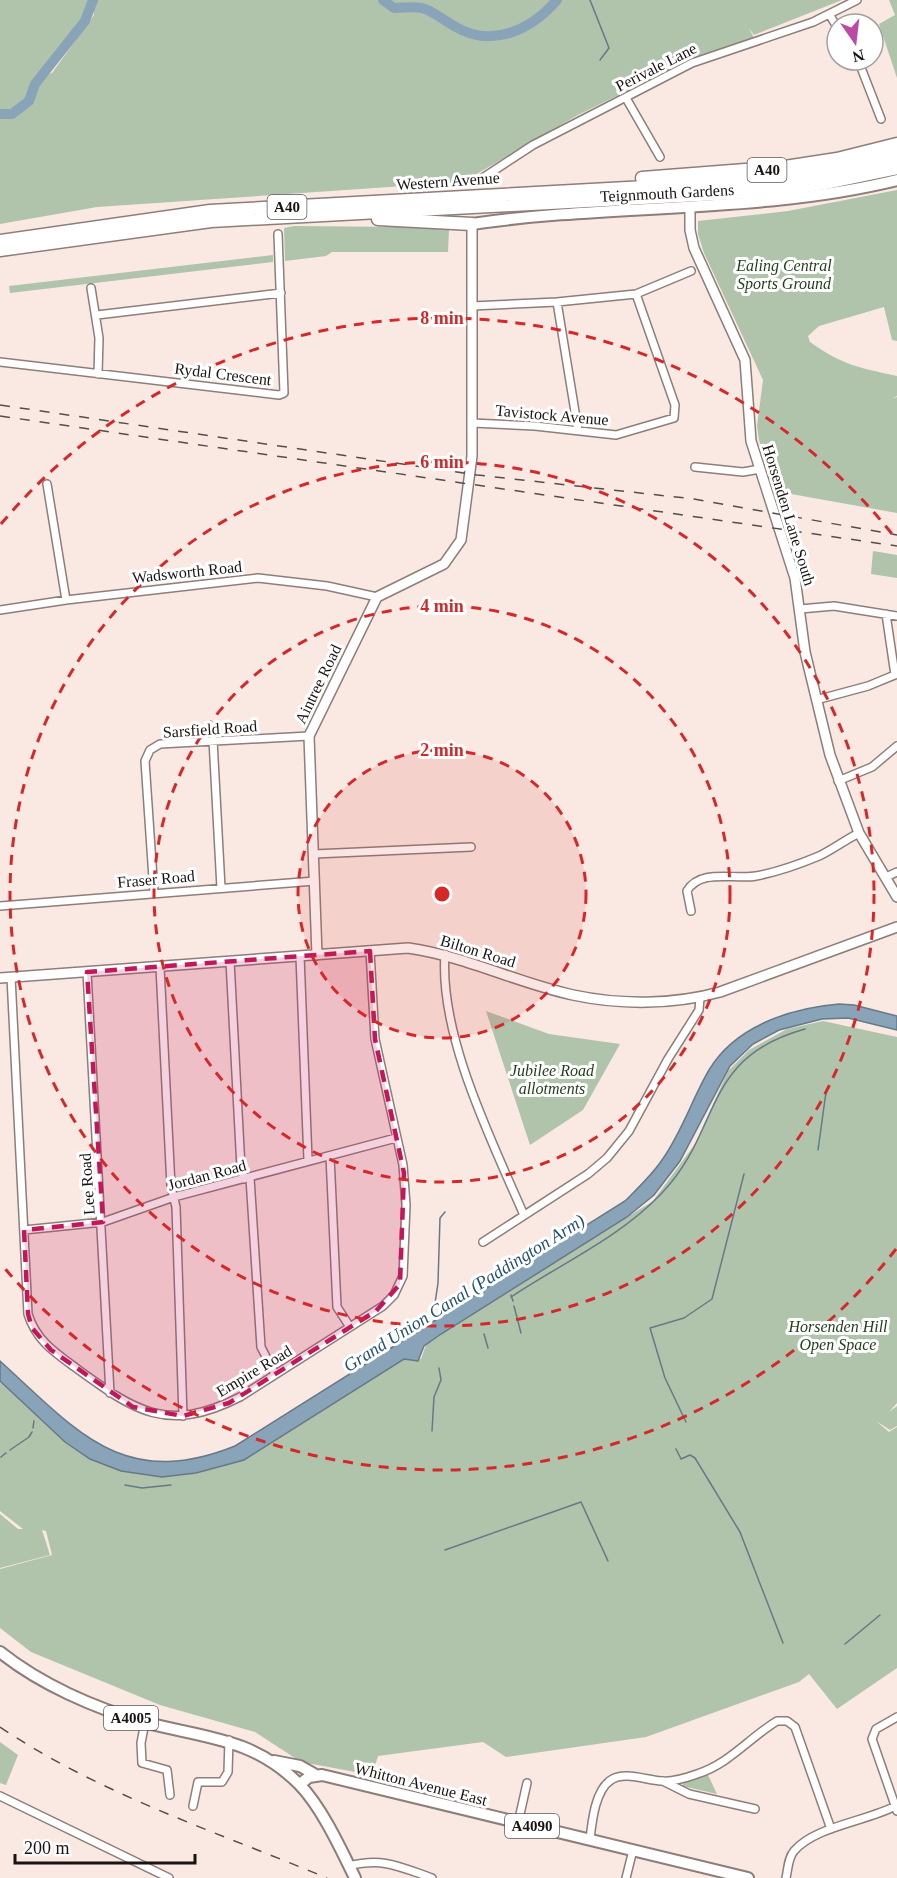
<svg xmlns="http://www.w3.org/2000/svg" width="897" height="1878" viewBox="0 0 897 1878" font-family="'Times New Roman',serif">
<rect width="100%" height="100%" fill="#fae9e3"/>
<path fill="#b0c3ab" d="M0,0H88L82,19L32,83L26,99L11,110H3L16,117C21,113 28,108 31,104C38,91 36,78 52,73L94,15L92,0H842L754,35L749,28L754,38L669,70L578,115L463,182L97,207L0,224Z
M889,0H897V78L879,24L895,15Z
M897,190V341L892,340L884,307L819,326L808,336L810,342C842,365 860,368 897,376V396L893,398L897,397V513L780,492L774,486L759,440L757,426L763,380L704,253L698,234V221L788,211Z
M294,226L403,227L449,230L448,252H332L326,256L285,261L284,228Z
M273,255V262L10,293L9,286Z
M873,551L897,555V578L871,574Z
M486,1011L549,1034L620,1044L583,1110L530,1145Z
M823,1021L897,1037V1403L889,1412L897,1406V1426L890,1430L876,1421L889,1432L897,1427V1668L837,1709L809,1674L799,1682L646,1737L506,1757L483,1742L378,1756L372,1775L301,1762L255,1732L160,1705L31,1652L0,1628V1569L52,1555L46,1531L42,1530L50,1555L0,1568V1514L18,1529H23L0,1511V1382L85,1453L119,1470L176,1475L224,1465L399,1359H421L427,1342L653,1201L695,1144L728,1071L749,1050L787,1029Z
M0,1742L18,1755L6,1785L0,1783Z
M708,1775L717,1794L682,1786L684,1782Z"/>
<path fill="#89a4b9" stroke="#677987" stroke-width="1.5" d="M839,1004L854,1005L897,1016V1030L848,1018L822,1019L779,1030L753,1044L730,1066L680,1161L654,1195L627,1217L441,1334L424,1346L418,1361L404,1359L244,1460L196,1473L162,1477L121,1471L90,1459L65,1442L0,1381V1361C77,1431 123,1491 235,1446L625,1201C638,1188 652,1175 662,1160C682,1132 692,1099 709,1070C735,1026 791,1008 839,1004Z"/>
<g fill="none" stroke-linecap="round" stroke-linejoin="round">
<path stroke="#677987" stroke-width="1.5" d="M590,0L609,48L600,60
M818,1150L826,1092
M511,1295L513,1301
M511,1297C562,1263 619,1238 661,1194C723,1130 700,1058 805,1029
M514,1306L521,1333
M433,1317L438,1283L440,1218L445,1212
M484,1334L488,1348
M686,1422L665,1378L650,1328L684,1318L712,1299L744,1174
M33,1428L34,1421
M432,1431L434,1397L441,1380L439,1368
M676,1449L681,1459L690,1455L695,1458L740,1532L783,1643
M10,1450L29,1437L32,1432
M1,1457L6,1453
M125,1485L142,1488L171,1485
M445,1550L581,1502L608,1561
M845,1644L880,1615"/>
<path stroke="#89a4b9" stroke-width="10" d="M383,0L394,8C431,5 425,9 454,26C492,49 531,30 557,0
M0,114H12L29,101L35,84L85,21L93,0"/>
<g stroke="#8d7e79" stroke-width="10">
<path id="minor" d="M829,14L837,27
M858,60L881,119
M626,98L660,157
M478,181L533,145L692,63L813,22L857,0
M91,288L99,338L98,374
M557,302L578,430
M472,306L557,302L636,294L691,271
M97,315L281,293
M0,362L279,395L284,393L278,234
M472,423L535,426L616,435L674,418L675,405L636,294
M695,467L743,472L760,469
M47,484L66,600
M800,609L834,606L897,616
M0,610L66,600L258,578L327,586L377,597
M886,614L895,675
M816,700L868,686L897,674
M213,740L221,888
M838,781L872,767L897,746
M314,854L471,847
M886,877L897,872
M154,893L145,761L150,750L160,744L309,736
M0,906L315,881
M691,911L687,891C700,868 735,880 756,876C777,872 800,864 819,856C832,850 845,840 859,833
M445,954C439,1035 491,1139 523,1213
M300,956L308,1160
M230,961L241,1168L244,1179
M160,967L171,1186L176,1207L183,1416
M87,972L110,1393
M11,977L28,1314C36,1340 54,1352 76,1368C135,1411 167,1434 240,1397L383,1306L394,1295L403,1276L406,1205L403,1165L375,1039L370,951
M330,1156L337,1307L350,1327
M250,1178L261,1347L275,1374
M24,1230L103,1222L174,1197L396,1138
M483,1242L588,1174L607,1158L629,1131L668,1059L699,1010L700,998
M897,1717L876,1729L872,1739L897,1811
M145,1722L141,1743L142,1763L167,1770L170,1795
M663,1781L689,1794L755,1809
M0,1796L169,1878
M193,1806L198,1782H222L228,1772L229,1740
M518,1823L527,1783
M590,1839C592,1822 595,1790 611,1780C624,1771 646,1780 661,1781C672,1782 686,1778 697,1774C729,1764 749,1738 777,1721H787L795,1727L831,1829
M349,1866C383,1857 400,1867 432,1878
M626,1878L633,1850
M786,1878C788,1869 788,1858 794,1851C815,1826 869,1821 897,1805"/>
</g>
<g stroke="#8d7e79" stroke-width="12">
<path id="tertiary" d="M690,207V230L694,248L745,360L751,441L795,578L805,652L830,755L859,833L897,897
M317,955L309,736L377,597L444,564L461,540L472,456V224
M0,978L408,948C465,956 517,983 573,995C620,1005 673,1005 720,992L897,927"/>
</g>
<g stroke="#8d7e79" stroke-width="14">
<path id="secondary" d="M472,224C614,203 758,214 897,180"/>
</g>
<g stroke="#8d7e79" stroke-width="14">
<path id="primary" d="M0,1652C40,1684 94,1708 144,1722C203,1738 252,1737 299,1784C321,1806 341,1849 355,1878
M274,1761L300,1766L316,1775
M300,1784L309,1777L322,1775L748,1878"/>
</g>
<g stroke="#8d7e79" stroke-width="15">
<path id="trunk" d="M642,178L785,167L837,159L897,144
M378,219L472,224
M0,241L210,211L772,180L823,172L897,156
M0,250L211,221L772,191L826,183L897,168"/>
</g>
<use href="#minor" stroke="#fff" stroke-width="7"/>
<use href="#tertiary" stroke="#fff" stroke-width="9"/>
<use href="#secondary" stroke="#fff" stroke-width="10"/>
<use href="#primary" stroke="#fff" stroke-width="10"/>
<use href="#trunk" stroke="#fff" stroke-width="12"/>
<path stroke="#554d4a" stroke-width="1.5" stroke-dasharray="10 10" stroke-linecap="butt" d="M0,405L477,475L694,499L897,535
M0,416L897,546
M0,1727C99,1794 217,1832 327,1878"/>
</g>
<path fill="#c2185b" fill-opacity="0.2" stroke="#c2185b" stroke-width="4.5" stroke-dasharray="12 8" stroke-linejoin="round" d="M370,951L375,1039L404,1173L400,1284L376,1311L229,1403L183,1416L133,1407L51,1350L32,1328L28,1314L24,1230L103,1222L87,972Z"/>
<circle cx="442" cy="894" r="144" fill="#d62828" fill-opacity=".12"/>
<g fill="none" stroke="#d62828" stroke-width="3" stroke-dasharray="10 8">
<circle cx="442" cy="894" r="144"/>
<circle cx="442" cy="894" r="288"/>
<circle cx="442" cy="894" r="432"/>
<path d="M896 1249A576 576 0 0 1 1 1264M1 524A576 576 0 0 1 896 539"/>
</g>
<g text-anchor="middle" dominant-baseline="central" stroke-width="6" stroke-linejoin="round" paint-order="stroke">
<g fill="#fff" stroke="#5e5a59" stroke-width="1.5">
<rect x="747.5" y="158" width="39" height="24" rx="4.5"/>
<rect x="267.5" y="195" width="39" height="24" rx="4.5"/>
<rect x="104" y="1706" width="54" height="24" rx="4.5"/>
<rect x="505" y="1814" width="54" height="24" rx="4.5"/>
</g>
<g font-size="15" font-weight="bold" fill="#191412">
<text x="767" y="170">A40</text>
<text x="287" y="207">A40</text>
<text x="131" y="1718">A4005</text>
<text x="532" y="1826">A4090</text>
</g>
<g font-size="16" fill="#191412" stroke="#fff">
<text transform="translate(656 67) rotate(-27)">Perivale Lane</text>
<text transform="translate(448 181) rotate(-4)">Western Avenue</text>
<text transform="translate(667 193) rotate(-3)">Teignmouth Gardens</text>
<text transform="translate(223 374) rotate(7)">Rydal Crescent</text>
<text transform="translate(552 415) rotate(5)">Tavistock Avenue</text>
<text transform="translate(789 515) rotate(73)">Horsenden Lane South</text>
<text transform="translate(187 572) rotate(-6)">Wadsworth Road</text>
<text transform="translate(318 684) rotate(-64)">Aintree Road</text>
<text transform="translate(210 729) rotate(-4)">Sarsfield Road</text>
<text transform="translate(156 879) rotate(-5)">Fraser Road</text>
<text transform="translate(478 951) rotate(17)">Bilton Road</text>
<text transform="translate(207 1175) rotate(-15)">Jordan Road</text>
<text transform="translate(87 1184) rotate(-94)">Lee Road</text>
<text transform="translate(254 1371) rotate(-31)">Empire Road</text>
<text transform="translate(421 1784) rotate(14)">Whitton Avenue East</text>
</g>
<g font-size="16" font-style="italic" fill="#1f3d17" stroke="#fff">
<text x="784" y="265">Ealing Central<tspan x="784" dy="18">Sports Ground</tspan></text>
<text x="552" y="1070">Jubilee Road<tspan x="552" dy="18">allotments</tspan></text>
<text x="838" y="1326">Horsenden Hill<tspan x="838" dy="18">Open Space</tspan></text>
</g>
<g font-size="18" font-style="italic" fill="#245171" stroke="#fff">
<text transform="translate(464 1293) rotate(-32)">Grand Union Canal (Paddington Arm)</text>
</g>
</g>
<circle cx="442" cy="894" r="9" fill="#d62828" stroke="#fff" stroke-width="3"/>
<g font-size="18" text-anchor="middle" font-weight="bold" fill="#d62828" stroke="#fff" stroke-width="6" stroke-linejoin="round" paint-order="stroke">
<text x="442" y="324">8 min</text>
<text x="442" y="468">6 min</text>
<text x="442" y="612">4 min</text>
<text x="442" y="756">2 min</text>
</g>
<g transform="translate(855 42) rotate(166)"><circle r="28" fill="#ffffff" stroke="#a3a1a0" stroke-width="1.5"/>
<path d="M0-4.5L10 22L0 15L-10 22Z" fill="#bc4ba6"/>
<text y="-9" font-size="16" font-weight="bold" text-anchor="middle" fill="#191412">N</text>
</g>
<path d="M15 1854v9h180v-9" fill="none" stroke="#191412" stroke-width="3"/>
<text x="24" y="1854" font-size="18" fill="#191412" stroke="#ffffff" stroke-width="4.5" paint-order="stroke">200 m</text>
</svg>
